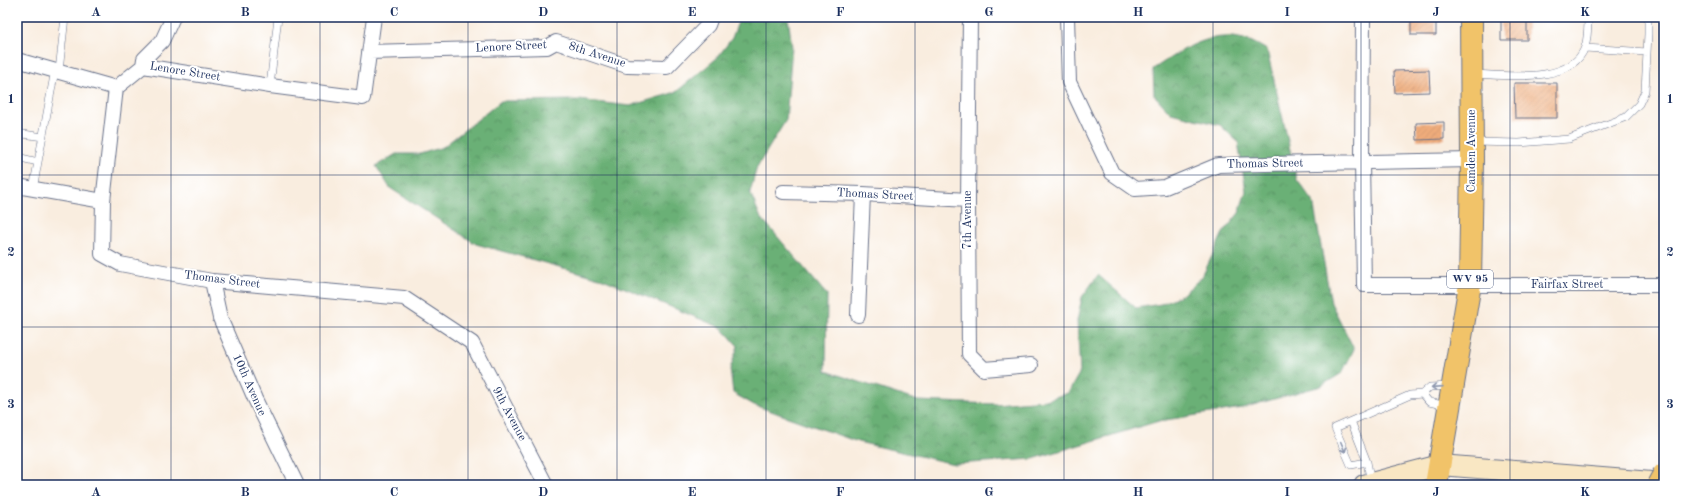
<svg xmlns="http://www.w3.org/2000/svg" width="1681" height="502" viewBox="0 0 1681 502" font-family="'Old Standard TT',serif">
<defs>
<pattern id="forest-crowns" width="20" height="18" patternUnits="userSpaceOnUse"><rect width="20" height="18" fill="#6ab076"/><path d="M2 6a3 3 0 1 1 6 0M12 15a3 3 0 1 1 6 0" fill="none" stroke="#569064"/></pattern>
<pattern id="building-hatch" width="6" height="6" patternUnits="userSpaceOnUse"><rect width="6" height="6" fill="#efac7c"/><path d="M-1 1l2-2M0 6l6-6M5 7l2-2" fill="none" stroke="#cc946e"/></pattern>
</defs>
<rect width="100%" height="100%" fill="#fff"/>
<filter id="ink" filterUnits="userSpaceOnUse"><feTurbulence type="fractalNoise" baseFrequency=".025" numOctaves="2"/><feDisplacementMap in="SourceGraphic" scale="8" xChannelSelector="R" yChannelSelector="G"/><feConvolveMatrix kernelMatrix="1 2 1 2 8 2 1 2 1" color-interpolation-filters="sRGB"/></filter>
<filter id="wash" filterUnits="userSpaceOnUse"><feTurbulence type="fractalNoise" baseFrequency=".012" numOctaves="4" result="noise"/><feDisplacementMap in="SourceGraphic" scale="16" xChannelSelector="R" yChannelSelector="G"/><feGaussianBlur stdDeviation="0.9" result="paint"/><feColorMatrix in="noise" values="0 0 0 0 0 0 0 0 0 0 0 0 0 0 0 0 0 1.4 0 .05"/><feComposite in="paint" operator="in"/></filter>
<g filter="url(#wash)">
<rect width="100%" height="100%" fill="#f9eddf"/>
<path fill="url(#forest-crowns)" stroke="#42706a" d="M740,17H788L792,47L786,120L757,167L750,192L760,216L827,295L826,371L918,401L995,404L1046,400L1068,393L1080,372L1077,321L1082,297L1098,275L1136,308L1161,304L1183,294L1202,277L1223,233L1239,213L1246,191L1238,142L1220,125L1171,113L1154,95L1153,69C1181,51 1208,30 1244,39C1252,41 1260,46 1267,50L1297,180L1313,201L1331,303L1354,349L1342,373L1321,386L1242,408L1159,421L1033,459L954,464L858,442L754,405L733,393L730,369L738,346L722,328L603,279L476,244L390,188L376,166L396,154H420L443,147L501,101L579,100L630,106L676,92L717,58L732,38Z"/>
<g id="blocks">
<path fill="url(#building-hatch)" d="M1501,17H1527V40H1501Z
M1436,19V35H1411V20Z
M1429,70L1430,92L1395,93L1394,71Z
M1514,83H1557V118H1515Z
M1444,122V139L1417,140L1416,123Z"/>
</g>
</g>
<g filter="url(#ink)">
<use href="#blocks" fill-opacity="0" stroke="#69728b" stroke-width="1"/>
<g fill="none" stroke-linecap="round" stroke-linejoin="round">
<g stroke="#69728b" stroke-width="8">
<path id="lane" d="M1585,48L1647,52
M59,71L65,17
M1473,74C1504,75 1572,85 1585,47C1588,38 1588,27 1588,17
M270,86L278,17
M17,133L43,137
M1474,142L1519,143L1569,139L1626,117L1639,104L1645,91L1648,34V17
M17,157L38,162
M33,189L55,70
M1422,394L1429,402L1447,406
M1351,421L1410,395L1422,394L1430,387L1450,386
M1367,462L1351,465L1335,428L1351,421L1367,462L1371,483"/>
</g>
<g stroke="#69728b" stroke-width="16">
<path id="street" d="M970,17L968,200L969,354L984,369L1031,365
M1067,17L1069,82L1112,173L1135,189L1165,187L1218,165L1472,160
M1363,17L1362,161L1364,285H1664
M369,52L547,47L556,42L627,66L667,67L708,25L711,17
M17,60L116,88
M143,66L144,59L162,41L173,17
M116,88L103,201L102,254L120,264L212,281L404,298L472,343L546,485
M116,88L143,66L270,86L363,98L374,17
M17,186L103,201
M783,192L863,194L968,200
M212,281L220,318L255,399L297,485
M858,315L863,194"/>
</g>
<g stroke="#69728b" stroke-width="22">
<path id="secondary" d="M1364,485L1440,465L1664,483"/>
</g>
<g stroke="#69728b" stroke-width="24">
<path id="primary" d="M1436,485L1470,284L1472,160L1471,17"/>
</g>
<use href="#lane" stroke="#fff" stroke-width="7"/>
<use href="#street" stroke="#fff" stroke-width="14"/>
<use href="#secondary" stroke="#f9e7c3" stroke-width="20"/>
<use href="#primary" stroke="#f1c369" stroke-width="22"/>
<g stroke="#69728b" stroke-width="24" stroke-linecap="butt">
<path id="highway-bridge" d="M1658,485L1664,474"/>
</g>
<use href="#highway-bridge" stroke="#f1c369" stroke-width="22"/>
</g>
<defs><path id="oneway-shaft" d="M-6 0H5M1.5-3L5.5 0L1.5 3" fill="none" stroke-width="1.6" stroke-linecap="round" stroke-linejoin="round"/></defs>
<g stroke="#8d97ae">
<use href="#oneway-shaft" transform="translate(1437 387) rotate(176)"/>
<use href="#oneway-shaft" transform="translate(1343 447) rotate(67)"/>
</g>
</g>
<path fill="none" stroke="#1b2f5e" stroke-width="1" stroke-opacity="0.55" d="M171,17V485M320,17V485M468,17V485M617,17V485M766,17V485M915,17V485M1064,17V485M1213,17V485M1361,17V485M1510,17V485M17,175H1664M17,327H1664"/>
<g text-anchor="middle" dominant-baseline="central" stroke-width="4" stroke-linejoin="round" paint-order="stroke">
<rect fill="#fff" stroke="#5f6d8e" stroke-width="1" x="1447" y="270" width="46" height="18" rx="3"/>
<g font-size="11" font-weight="bold" fill="#1b2f5e">
<text x="1470" y="279">WV 95</text>
</g>
<g font-size="12" fill="#1b2f5e" stroke="#fff">
<text transform="translate(511 47) rotate(-3)">Lenore Street</text>
<text transform="translate(597 55) rotate(18)">8th Avenue</text>
<text transform="translate(185 72) rotate(9)">Lenore Street</text>
<text transform="translate(1472 151) rotate(-90)">Camden Avenue</text>
<text transform="translate(1265 164) rotate(-1)">Thomas Street</text>
<text transform="translate(875 195) rotate(3)">Thomas Street</text>
<text transform="translate(968 220) rotate(-90)">7th Avenue</text>
<text transform="translate(222 280) rotate(7)">Thomas Street</text>
<text x="1567" y="285">Fairfax Street</text>
<text transform="translate(249 385) rotate(66)">10th Avenue</text>
<text transform="translate(509 414) rotate(62)">9th Avenue</text>
</g>
</g>
<rect width="1681" height="502" fill="none" stroke="#fff" stroke-width="44"/>
<rect x="22" y="22" width="1637" height="458" fill="none" stroke="#1b2f5e" stroke-width="1.5"/>
<g font-size="13" text-anchor="middle" font-weight="bold" fill="#1b2f5e">
<text x="96" y="16">A</text>
<text x="245" y="16">B</text>
<text x="394" y="16">C</text>
<text x="543" y="16">D</text>
<text x="692" y="16">E</text>
<text x="840" y="16">F</text>
<text x="989" y="16">G</text>
<text x="1138" y="16">H</text>
<text x="1287" y="16">I</text>
<text x="1436" y="16">J</text>
<text x="1585" y="16">K</text>
<text x="11" y="103">1</text>
<text x="1670" y="103">1</text>
<text x="11" y="256">2</text>
<text x="1670" y="256">2</text>
<text x="11" y="408">3</text>
<text x="1670" y="408">3</text>
<text x="96" y="496">A</text>
<text x="245" y="496">B</text>
<text x="394" y="496">C</text>
<text x="543" y="496">D</text>
<text x="692" y="496">E</text>
<text x="840" y="496">F</text>
<text x="989" y="496">G</text>
<text x="1138" y="496">H</text>
<text x="1287" y="496">I</text>
<text x="1436" y="496">J</text>
<text x="1585" y="496">K</text>
</g>
</svg>
